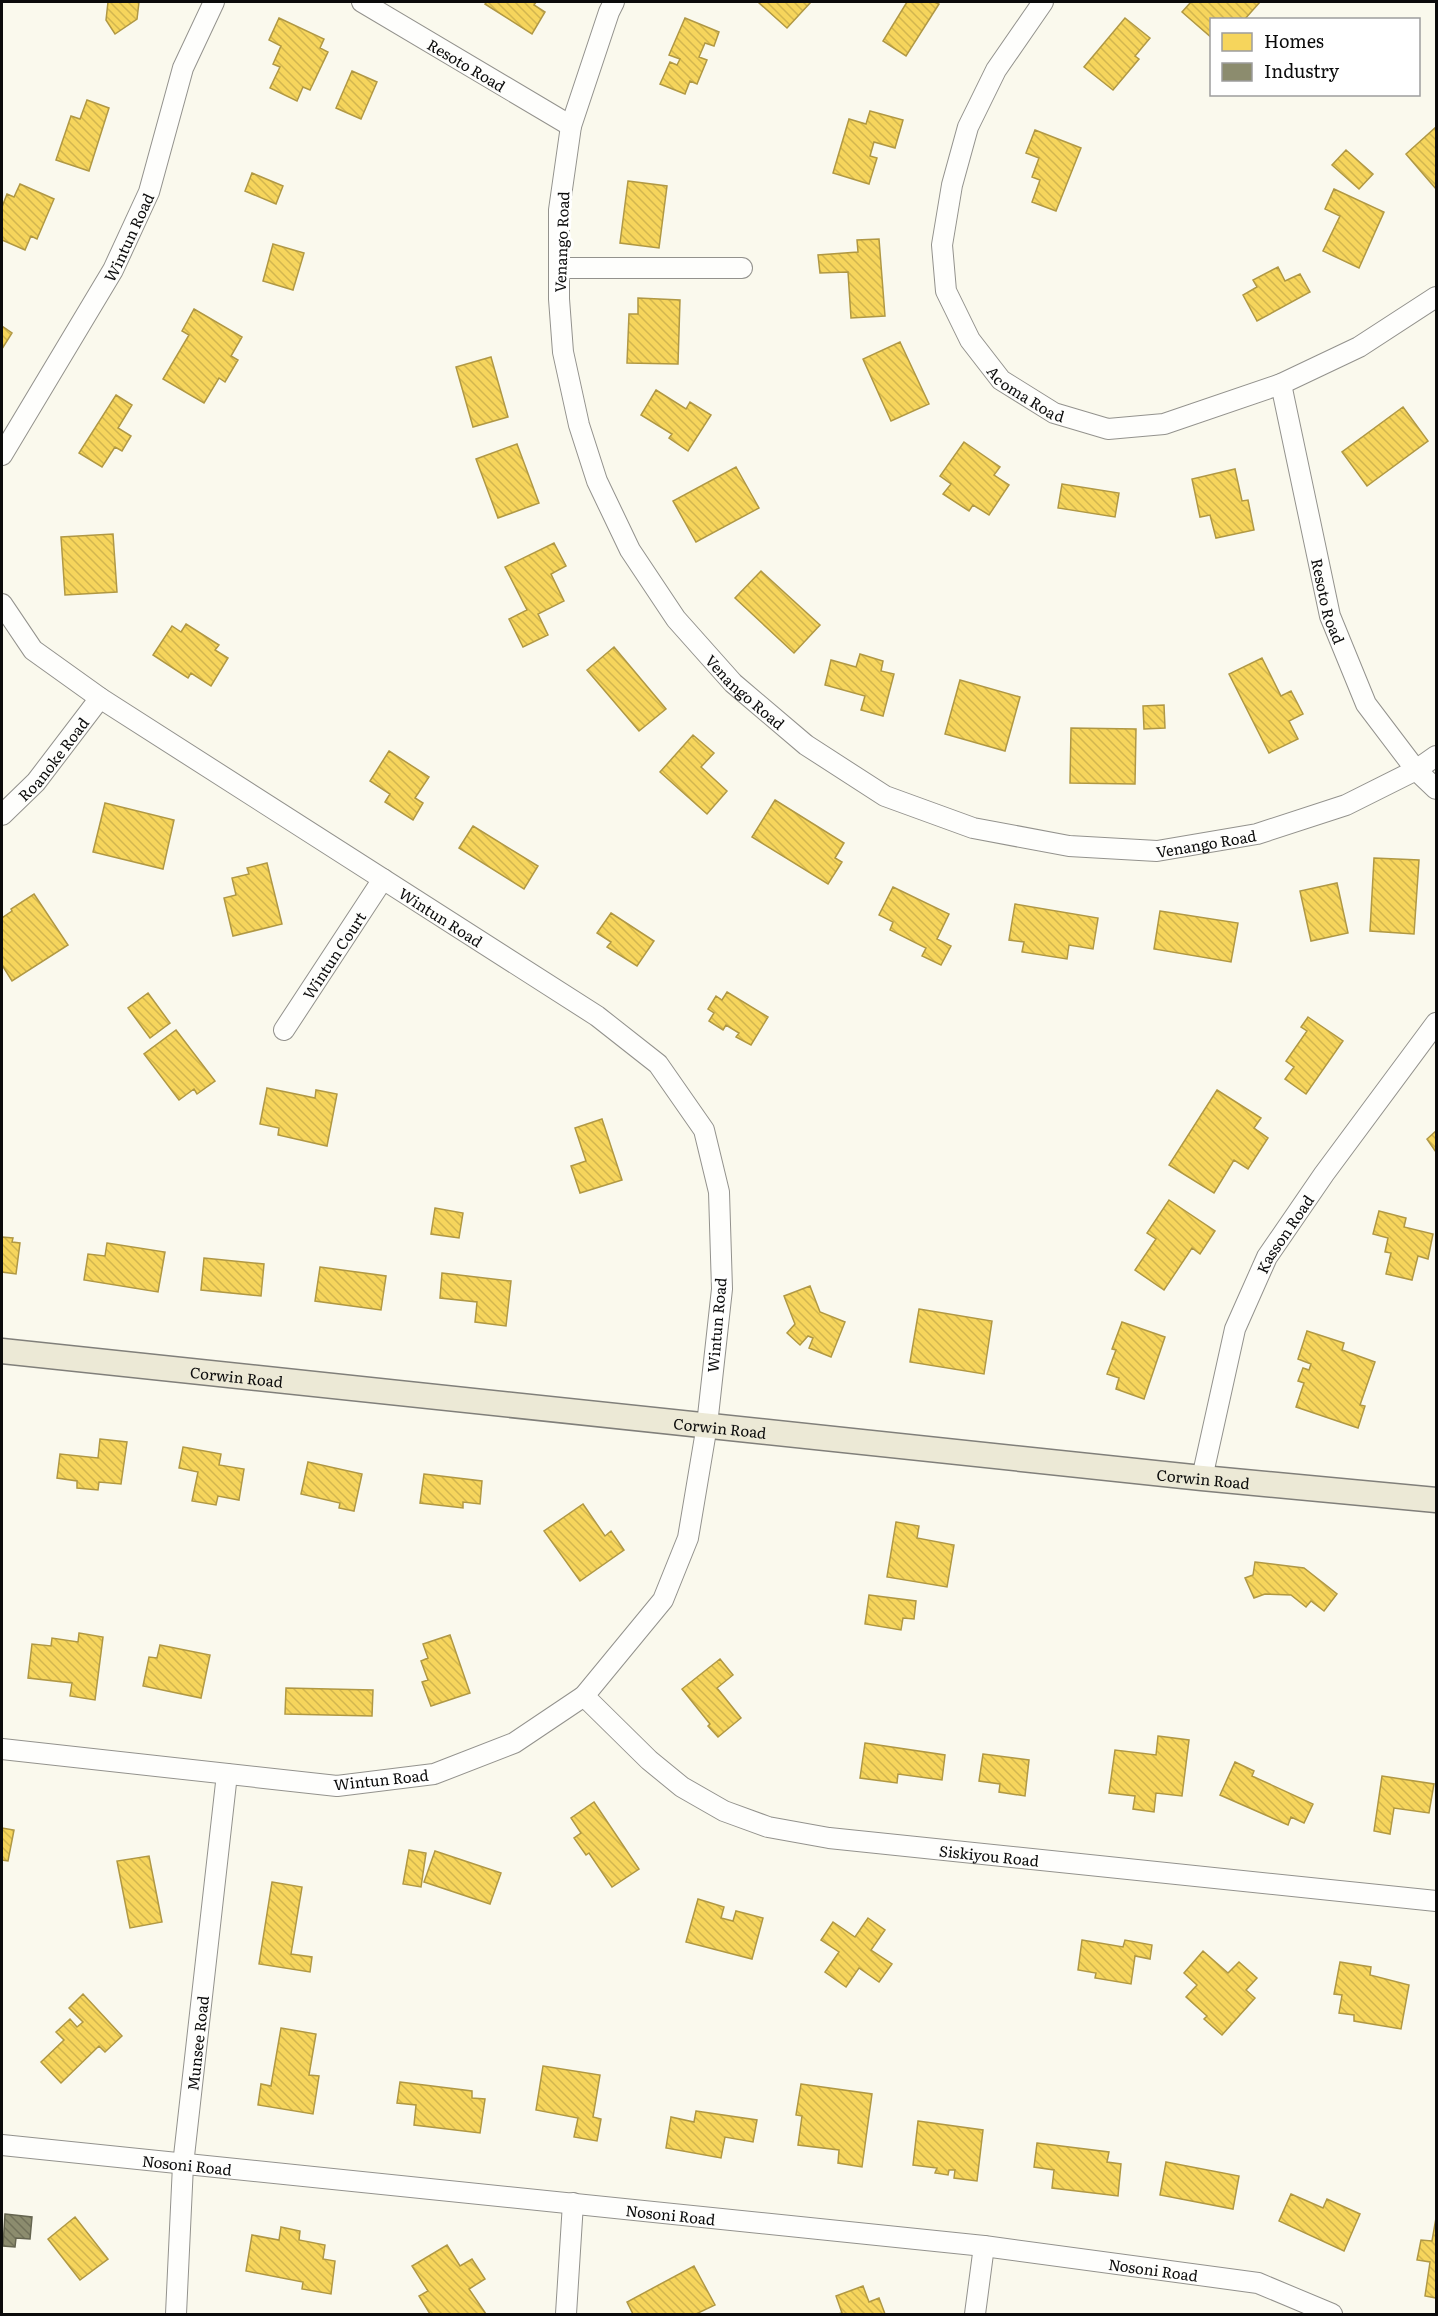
<svg xmlns="http://www.w3.org/2000/svg" width="1438" height="2316" viewBox="0 0 1438 2316" font-family="Literata,serif">
<defs>
<pattern id="homes-back-hatch" width="6" height="6" patternUnits="userSpaceOnUse" patternTransform="scale(1.5)"><rect width="6" height="6" fill="#f6d55c"/><path d="M-1 5l2 2M0 0l6 6M5-1l2 2" fill="none" stroke="#d2b64f"/></pattern>
<pattern id="industry-back-hatch" width="6" height="6" patternUnits="userSpaceOnUse" patternTransform="scale(1.5)"><rect width="6" height="6" fill="#8c8c6e"/><path d="M-1 5l2 2M0 0l6 6M5-1l2 2" fill="none" stroke="#717159"/></pattern>
</defs>
<rect width="100%" height="100%" fill="#faf9ed"/>
<path fill="url(#homes-back-hatch)" stroke="#b09844" stroke-width="1.5" d="M108,2H139L137,19L115,34L106,20Z
M487,2H536L534,5L545,12L532,34L485,4Z
M758,2H811L787,28Z
M907,2H934L939,4L906,56L883,41Z
M1191,2H1260L1244,20H1212V38L1182,12Z
M279,18L324,39L320,48L328,52L310,90L303,87L297,101L270,88L280,67L273,64L281,46L269,40Z
M685,18L719,32L714,46L705,43L699,57L707,60L697,84L690,81L685,94L660,84L670,62L677,65L680,59L669,55Z
M1125,18L1150,38L1135,56L1139,59L1113,90L1084,67Z
M352,71L377,82L361,119L336,108Z
M87,100L109,108L89,171L56,160L71,116L80,119Z
M870,111L903,120L895,148L874,142L870,156L877,158L869,184L833,173L849,119L866,124Z
M1436,127V189L1406,154Z
M1035,130L1081,148L1056,211L1032,202L1040,180L1032,177L1039,158L1026,153Z
M1346,150L1373,174L1359,189L1332,165Z
M252,173L283,186L276,204L245,191Z
M628,181L667,186L659,248L620,243Z
M20,184L54,199L37,239L31,236L25,250L2,240V207L7,194L14,197Z
M1334,189L1384,212L1359,268L1323,251L1340,216L1325,209Z
M879,239L885,316L851,318L848,272L820,273L818,255L858,252L857,240Z
M273,244L304,253L293,290L263,281Z
M1278,267L1285,281L1300,274L1310,292L1257,321L1243,295L1257,287L1253,280Z
M638,298L680,300L678,364L627,363L629,314H638Z
M194,309L242,337L231,356L238,360L225,382L219,378L204,403L163,379L189,335L182,331Z
M2,326L12,333L2,349Z
M900,342L929,404L891,421L863,359Z
M491,357L508,417L473,427L456,367Z
M656,390L686,409L690,402L711,415L688,451L669,438L672,434L641,415Z
M116,395L132,405L118,428L131,436L122,451L115,447L102,467L79,453Z
M1403,407L1428,441L1367,486L1342,452Z
M964,442L1000,467L994,475L1009,485L989,515L973,505L969,511L943,494L951,484L940,476Z
M517,444L539,503L498,518L476,459Z
M736,467L759,508L696,542L673,501Z
M1235,469L1242,501L1248,500L1254,530L1216,538L1210,515L1200,517L1192,479Z
M1062,484L1119,493L1115,517L1058,508Z
M113,534L117,592L65,595L61,537Z
M554,543L566,566L551,574L564,601L538,614L548,635L523,647L509,619L527,610L505,567Z
M761,571L820,625L794,653L735,598Z
M186,624L219,645L215,650L228,658L211,686L191,673L188,678L153,655L172,626L181,632Z
M614,647L666,709L639,731L587,670Z
M860,654L883,661L881,671L894,674L883,716L861,710L865,696L825,685L831,660L856,667Z
M1262,658L1281,696L1291,691L1303,714L1289,721L1298,739L1269,753L1229,674Z
M960,680L1020,697L1005,751L945,734Z
M1164,705L1165,728L1144,729L1143,706Z
M1071,728L1136,729L1135,784L1070,783Z
M693,735L714,753L701,767L727,791L707,814L660,772Z
M389,751L429,777L415,798L423,803L413,820L385,802L390,794L370,781Z
M775,800L844,843L835,858L842,862L828,884L752,837Z
M105,803L174,820L163,869L93,852Z
M473,826L538,866L524,889L459,848Z
M1374,858L1419,860L1414,934L1370,931Z
M267,863L282,924L233,936L224,898L236,895L232,878L249,874L247,868Z
M1337,883L1348,933L1311,941L1300,891Z
M893,887L949,914L937,939L951,946L941,965L922,956L926,948L890,930L893,922L879,915Z
M34,894L68,945L12,981L2,965V918L12,911L11,909Z
M1015,904L1098,918L1093,949L1069,945L1067,959L1022,952L1024,942L1009,940Z
M1160,911L1238,923L1231,962L1154,949Z
M611,913L654,941L637,966L607,947L611,942L597,933Z
M727,992L768,1017L751,1045L736,1037L739,1033L726,1025L723,1030L709,1021L714,1013L708,1009L716,996L722,1000Z
M148,993L170,1023L150,1038L128,1008Z
M1308,1017L1343,1041L1306,1094L1285,1079L1294,1067L1286,1061L1307,1031L1301,1027Z
M176,1030L215,1081L197,1094L194,1089L179,1100L144,1054Z
M267,1088L315,1098L316,1090L337,1094L327,1146L278,1135L279,1128L260,1124Z
M1217,1090L1261,1118L1254,1128L1268,1138L1248,1169L1234,1160L1214,1193L1169,1165Z
M602,1119L622,1180L580,1193L571,1166L586,1161L575,1128Z
M1436,1131V1152L1427,1139Z
M1169,1200L1215,1231L1200,1254L1192,1248L1164,1290L1135,1270L1156,1239L1147,1233Z
M435,1208L463,1213L459,1238L431,1234Z
M1379,1211L1406,1218L1404,1227L1433,1234L1428,1259L1418,1256L1412,1280L1386,1274L1391,1253L1385,1252L1388,1238L1373,1234Z
M2,1237L13,1238L12,1242L20,1243L16,1274L2,1272Z
M107,1243L165,1252L158,1292L84,1280L88,1254L105,1256Z
M204,1258L264,1264L261,1296L201,1290Z
M320,1267L386,1276L381,1310L315,1301Z
M442,1273L511,1281L506,1326L475,1322L477,1302L440,1298Z
M810,1286L820,1312L845,1322L831,1357L809,1348L813,1338L808,1336L800,1345L787,1333L795,1324L784,1296Z
M919,1309L992,1321L984,1374L910,1362Z
M1122,1322L1165,1337L1144,1399L1116,1389L1119,1378L1107,1374L1116,1350L1112,1349Z
M1307,1331L1344,1343L1342,1350L1375,1362L1360,1405L1365,1406L1358,1428L1296,1407L1304,1383L1298,1381L1303,1368L1309,1370L1311,1364L1298,1359Z
M100,1439L127,1442L121,1484L99,1482L98,1490L77,1488V1481L57,1478L60,1454L98,1458Z
M183,1447L221,1454L219,1465L244,1469L239,1500L218,1496L216,1505L192,1501L198,1472L179,1468Z
M308,1462L362,1474L354,1511L339,1508L340,1503L301,1494Z
M424,1474L482,1481L480,1504L463,1502V1508L420,1503Z
M583,1504L605,1536L611,1531L624,1550L580,1581L544,1531Z
M896,1522L919,1526L917,1538L954,1545L947,1587L887,1577Z
M1255,1562L1304,1568L1337,1594L1324,1611L1311,1601L1306,1607L1291,1595L1265,1594L1254,1598L1245,1578L1253,1575Z
M869,1595L916,1601L914,1619L903,1618L901,1630L865,1624Z
M79,1633L103,1637L95,1700L70,1696L72,1683L28,1678L32,1644L51,1646L52,1638L78,1642Z
M450,1635L470,1693L431,1706L422,1682L428,1680L421,1661L428,1658L423,1644Z
M160,1645L210,1655L201,1698L143,1686L149,1657L157,1658Z
M720,1659L733,1675L717,1688L741,1718L718,1737L708,1726L710,1724L682,1689Z
M286,1688L373,1690L372,1716L285,1714Z
M1158,1736L1189,1740L1182,1796L1156,1793L1154,1812L1133,1809L1135,1796L1109,1793L1115,1750L1156,1755Z
M865,1743L945,1755L942,1780L898,1774L897,1783L860,1778Z
M983,1754L1029,1760L1025,1796L999,1792L1000,1784L979,1781Z
M1235,1762L1254,1771L1252,1776L1313,1804L1304,1823L1291,1817L1288,1825L1220,1795Z
M1382,1776L1434,1784L1429,1813L1394,1808L1390,1834L1374,1831Z
M594,1802L639,1869L612,1887L589,1853L586,1855L574,1838L581,1833L571,1818Z
M2,1828L14,1830L8,1861L2,1860Z
M409,1850L426,1853L421,1887L403,1884Z
M435,1851L501,1873L490,1904L424,1882Z
M149,1856L162,1922L130,1928L117,1861Z
M272,1882L302,1887L291,1954L312,1957L310,1972L259,1964Z
M698,1899L724,1907L721,1918L733,1921L736,1911L763,1918L752,1959L686,1942Z
M868,1918L885,1930L871,1950L892,1964L879,1982L859,1968L846,1987L825,1972L839,1952L821,1940L833,1922L855,1937Z
M1082,1940L1123,1947L1125,1940L1152,1945L1150,1959L1135,1956L1131,1984L1095,1978L1096,1973L1078,1970Z
M1203,1951L1228,1973L1239,1962L1257,1978L1246,1990L1255,1998L1222,2035L1204,2019L1207,2016L1186,1997L1197,1985L1184,1973Z
M1340,1962L1371,1967L1370,1975L1409,1985L1401,2029L1354,2021V2015L1339,2013L1342,1995L1334,1994Z
M83,1994L122,2036L105,2052L99,2046L61,2083L41,2062L64,2040L56,2032L70,2019L77,2027L83,2022L69,2008Z
M281,2028L316,2034L309,2075L319,2076L313,2114L258,2105L261,2084L271,2086Z
M543,2066L600,2075L593,2117L601,2119L597,2141L574,2137L578,2118L536,2110Z
M400,2082L472,2091V2098L485,2099L480,2133L414,2125L416,2105L397,2103Z
M801,2084L872,2094L862,2167L838,2163L839,2150L798,2145L802,2116L796,2115Z
M696,2111L757,2120L753,2142L725,2137L721,2158L666,2148L671,2117L694,2122Z
M918,2121L983,2130L977,2181L954,2178L955,2170H949L948,2175L935,2173L937,2168L913,2165Z
M1037,2143L1109,2152L1107,2162L1121,2164L1118,2196L1052,2188L1054,2170L1034,2167Z
M1166,2162L1239,2176L1233,2209L1160,2195Z
M1291,2194L1323,2208L1327,2199L1360,2214L1344,2251L1279,2221Z
M75,2217L108,2259L80,2280L48,2239Z
M1436,2218V2298L1425,2296L1430,2262L1417,2260L1421,2240L1432,2241Z
M281,2227L300,2231L299,2240L325,2245L323,2259L335,2261L331,2294L302,2289L303,2282L246,2271L252,2235L279,2240Z
M447,2245L460,2266L472,2259L485,2279L469,2289L486,2314H430L419,2296L428,2291L412,2266Z
M694,2266L715,2305L696,2314H633L627,2302Z
M863,2286L869,2302L879,2298L885,2314H838L842,2313L836,2296Z"/>
<path fill="url(#industry-back-hatch)" stroke="#656550" stroke-width="1.5" d="M5,2214L32,2217L30,2239L16,2238L15,2247L3,2246Z"/>
<g fill="none" stroke-linecap="round" stroke-linejoin="round">
<g stroke="#93928d" stroke-width="22">
<g id="minor">
<path id="s1" d="M362,2L571,126"/>
<path id="s2" d="M614,2L609,12L571,126L559,210V299L563,352L579,425L597,481L630,550L676,619L733,683L806,745L885,796L973,828L1069,846L1157,851L1257,834L1346,805L1416,770L1436,756"/>
<path id="s3" d="M1043,2L996,70L968,127L952,185L942,245L946,291L970,340L1001,380L1054,413L1108,429L1164,424L1281,384L1359,347L1436,297"/>
<path d="M559,268H742"/>
<path id="s4" d="M1281,384L1330,616L1366,704L1416,770L1436,789"/>
<path id="s5" d="M2,455L113,270L149,192L183,68L214,2"/>
<path id="s6" d="M2,604L33,650L100,698L597,1016L658,1064L704,1130L719,1192L722,1289L707,1425L688,1538L663,1600L584,1696L514,1743L434,1774L337,1786L2,1749"/>
<path id="s7" d="M2,815L36,782L100,698"/>
<path id="s8" d="M284,1030L383,879"/>
<path id="s9" d="M1202,1478L1235,1329L1267,1257L1324,1174L1436,1023"/>
<path id="s10" d="M584,1696L649,1760L682,1787L724,1811L768,1827L829,1838L1436,1901"/>
<path id="s11" d="M2,2145L984,2246L1258,2283L1332,2314"/>
<path id="s12" d="M176,2314L183,2165L227,1774"/>
<path d="M566,2314L573,2203"/>
<path d="M975,2314L984,2246"/>
</g>
</g>
<g stroke="#807f7a" stroke-width="27">
<g id="major">
<path id="s13" d="M2,1351L1202,1478L1436,1500"/>
</g>
</g>
<use href="#minor" stroke="#fefefc" stroke-width="20"/>
<use href="#major" stroke="#ece9d6" stroke-width="24"/>
</g>
<g text-anchor="middle" dominant-baseline="central" stroke-width="6" stroke-linejoin="round" paint-order="stroke">
<g font-size="15" fill="#0b0b0b" stroke="#fff">
<text stroke="none"><textPath href="#s1" startOffset="122">Resoto Road</textPath></text>
<text stroke="none"><textPath href="#s5" startOffset="252">Wintun Road</textPath></text>
<text transform="translate(561 242) rotate(-88)">Venango Road</text>
<text stroke="none"><textPath href="#s3" startOffset="447">Acoma Road</textPath></text>
<text stroke="none"><textPath href="#s4" startOffset="222">Resoto Road</textPath></text>
<text stroke="none"><textPath href="#s2" startOffset="752">Venango Road</textPath></text>
<text stroke="none"><textPath href="#s7" startOffset="76">Roanoke Road</textPath></text>
<text stroke="none"><textPath href="#s2" startOffset="1256">Venango Road</textPath></text>
<text stroke="none"><textPath href="#s6" startOffset="543">Wintun Road</textPath></text>
<text stroke="none"><textPath href="#s8" startOffset="90">Wintun Court</textPath></text>
<text stroke="none"><textPath href="#s9" startOffset="260">Kasson Road</textPath></text>
<text transform="translate(716 1325) rotate(-85)">Wintun Road</text>
<text stroke="none"><textPath href="#s13" startOffset="236">Corwin Road</textPath></text>
<text stroke="none"><textPath href="#s13" startOffset="722">Corwin Road</textPath></text>
<text stroke="none"><textPath href="#s13" startOffset="1208">Corwin Road</textPath></text>
<text transform="translate(381 1779) rotate(-6)">Wintun Road</text>
<text stroke="none"><textPath href="#s10" startOffset="452">Siskiyou Road</textPath></text>
<text stroke="none"><textPath href="#s12" startOffset="272">Munsee Road</textPath></text>
<text stroke="none"><textPath href="#s11" startOffset="186">Nosoni Road</textPath></text>
<text stroke="none"><textPath href="#s11" startOffset="672">Nosoni Road</textPath></text>
<text stroke="none"><textPath href="#s11" startOffset="1158">Nosoni Road</textPath></text>
</g>
</g>
<rect width="1438" height="2316" fill="none" stroke="#0b0b0b" stroke-width="6"/>
<rect x="1210" y="18" width="210" height="78" fill="#ffffff" stroke="#9d9d9d" stroke-width="1.5"/>
<rect x="1222" y="33" width="30" height="18" fill="#f6d55c" stroke="#9d9d9d" stroke-width="1.5"/>
<text x="1264" y="48" font-size="18" fill="#0b0b0b">Homes</text>
<rect x="1222" y="63" width="30" height="18" fill="#8c8c6e" stroke="#9d9d9d" stroke-width="1.5"/>
<text x="1264" y="78" font-size="18" fill="#0b0b0b">Industry</text>
</svg>
